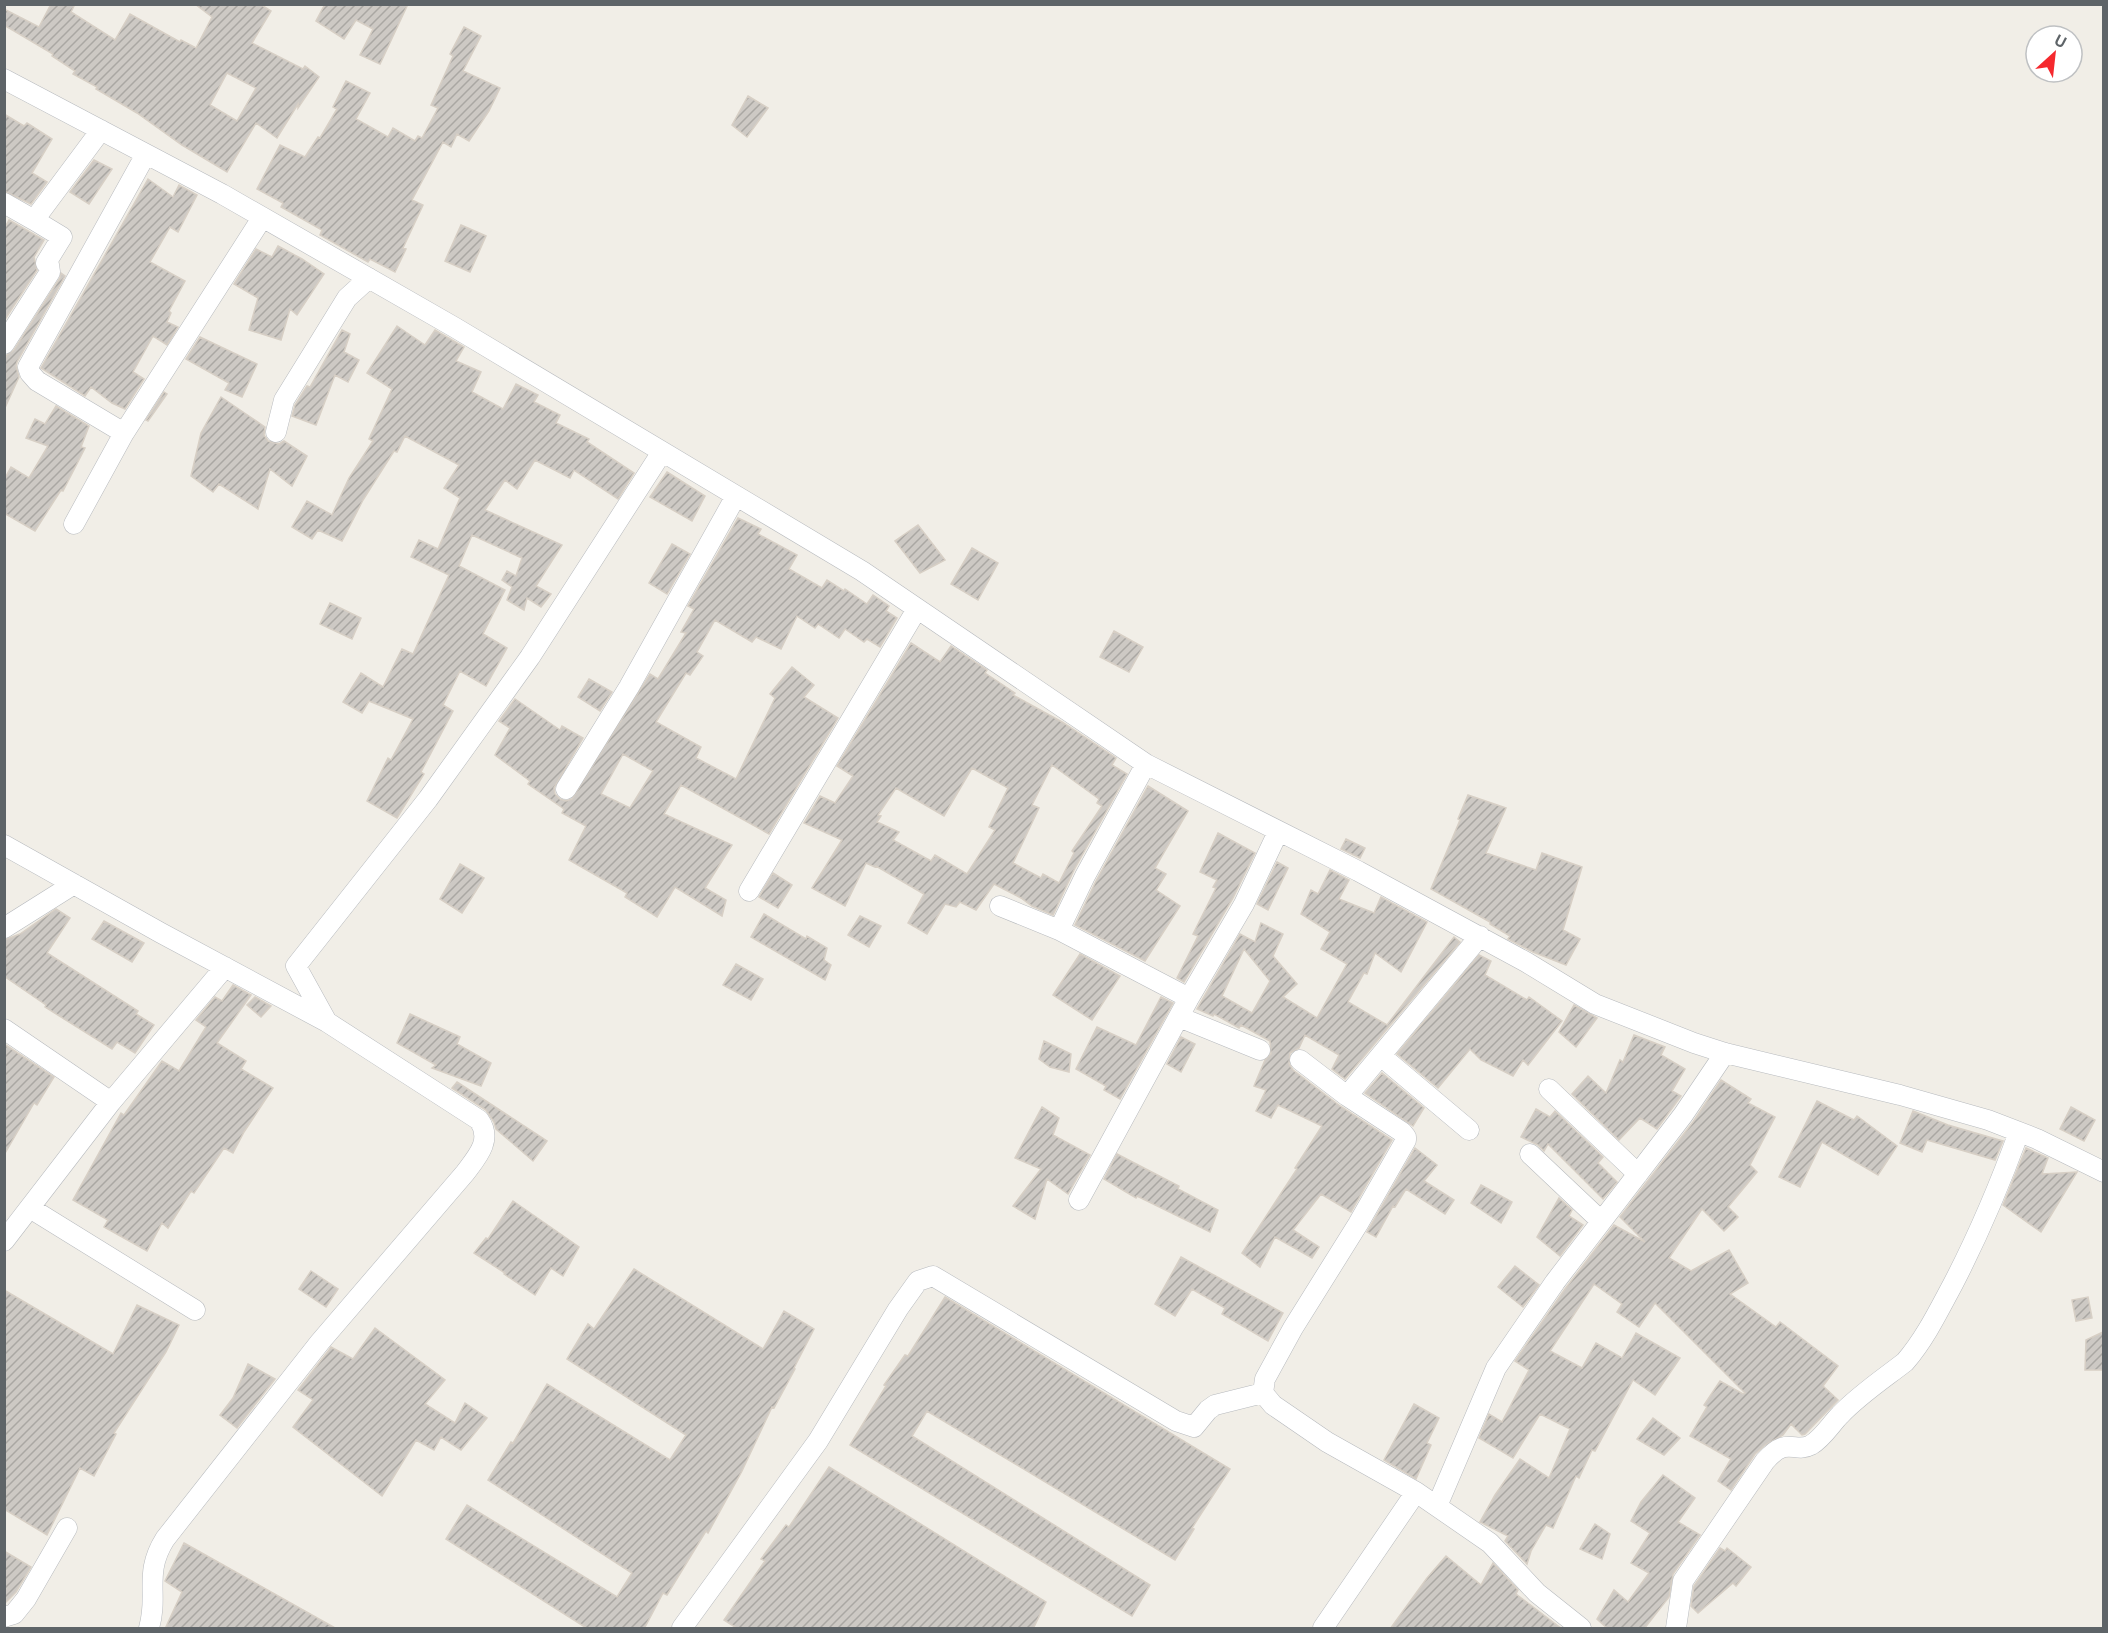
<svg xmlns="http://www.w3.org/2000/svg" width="2108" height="1633" viewBox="0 0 2108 1633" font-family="Ubuntu,sans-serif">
<defs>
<pattern id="building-hatch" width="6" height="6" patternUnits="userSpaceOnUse" patternTransform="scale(1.5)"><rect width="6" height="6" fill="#cdc9c4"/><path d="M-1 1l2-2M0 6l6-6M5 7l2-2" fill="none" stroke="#aaa7a3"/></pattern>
</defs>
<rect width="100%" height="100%" fill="#f1eee7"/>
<path fill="url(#building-hatch)" stroke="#d7cfc5" stroke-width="1.5" fill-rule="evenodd" d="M51,4H75L71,12L115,40L130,14L180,42L181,40L196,48L212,17L195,4H260L271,11L252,43L303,69L305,66L319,77L298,108V104L277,138L256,123L227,172L182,145L137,113L96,89L97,87L73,74L75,71L52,56L53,54L4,25V9L39,27ZM227,73L256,88L237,121L210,105Z
M325,4H408L380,64L360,55L373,29L356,20L344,39L316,21Z
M464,27L481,36L463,71L500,88L489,111L469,141L457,134L451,147L443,142L412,200L423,205L403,248L406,249L395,272L370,259L368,262L320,235L322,230L281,207L283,203L257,189L280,145L305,157L318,137L320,138L337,109L333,107L346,81L370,93L356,119L388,137L393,128L415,141L418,136L422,138L438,108L431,105L453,56L450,54Z
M748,96L768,108L747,137L732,125Z
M4,114L24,126L27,123L52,139L32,173L47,182L31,204L4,191Z
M94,160L112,169L89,204L70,192Z
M148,179L173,197L179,185L197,195L178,232L170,227L150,262L185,281L169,311L171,313L167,322L178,327L167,345L153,336L133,372L144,379L125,409L112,403L91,387L85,396L41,368Z
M9,220L44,240L34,257L37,270L4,321V229Z
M461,225L486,236L470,272L445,261Z
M278,246L302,259L324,274L297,315L290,309L281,340L249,330L258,298L234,284L256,249L272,257Z
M61,273L65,276L17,362L16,366L19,377L4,410V361L7,355L14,350L60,278Z
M397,326L425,345L435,330L464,347L456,361L481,372L472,392L503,409L516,384L538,395L534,402L560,415L556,423L589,439L587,442L634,473L618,499L574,470L570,478L535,460L517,489L505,480L485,510L562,545L536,586L551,594L541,607L527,598L524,610L507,600L512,587L502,580L507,571L516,576L522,558L472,535L459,566L505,590L483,634L507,648L486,686L460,671L443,705L453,711L421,772L424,774L397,818L367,801L388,758L391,760L413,719L369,701L362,713L343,702L361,673L383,687L402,649L413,654L449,575L411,557L419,540L438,549L460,498L444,488L459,465L405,436L397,452L394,451L363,500L342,541L318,530L312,539L292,527L307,501L332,515L349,478L373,441L369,439L392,389L367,373Z
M342,330L350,334L344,352L359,360L348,382L335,375L316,425L292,416L295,405L307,386L310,387Z
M200,337L257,364L242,397L225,390L229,383L186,359Z
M164,392L167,394L148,421L146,420Z
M221,397L265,427L264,435L268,441L279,444L284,441L307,456L292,486L270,469L258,509L219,484L213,492L191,476L201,433Z
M56,406L89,426L81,447L85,448L63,491L61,490L35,531L4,513V480L11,467L29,478L48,446L26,438L35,419L45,424Z
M667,472L705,496L692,521L650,497Z
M738,518L761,529L758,534L797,555L789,569L822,588L827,580L844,591L845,589L867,604L873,595L889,606L886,611L897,618L880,647L867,639L864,642L845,629L839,638L818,624L815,628L797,616L781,649L756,637L752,642L715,620L697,652L703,656L690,675L686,673L656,722L701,747L696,758L736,779L775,698L770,694L792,667L814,685L804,697L838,718L769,834L681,785L664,814L732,845L705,888L726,900L722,916L675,887L657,917L625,897L627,893L569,860L586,826L562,813L564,809L528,784L530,781L495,755L510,728L499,721L515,699L560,730L562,726L583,738L554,788L555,794L560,799L566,801L572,799L650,674L658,679L686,633L681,632L694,609L688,606ZM623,754L653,771L630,808L601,794Z
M918,525L945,560L920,573L895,541Z
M672,544L690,554L667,594L649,583Z
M972,548L998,563L978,600L951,584Z
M330,603L361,618L352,639L320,624Z
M1114,631L1143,647L1129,672L1100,657Z
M911,643L940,662L951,646L987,670L985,673L1015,693L1013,695L1062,722L1116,758L1112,765L1127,774L1074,870L1053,915L1032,906L1021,898L994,884L976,910L960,902L956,907L945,904L927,934L908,923L924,894L876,866L875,867L866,863L845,906L812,888L842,840L804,823L820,796L835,803L853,776L837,766ZM1052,765L1099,799L1097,803L1102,806L1072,851L1074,853L1059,883L1043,874L1041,878L1013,863L1039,808L1032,805ZM972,768L1008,788L989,827L995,830L967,874L935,855L931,861L893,840L899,832L877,822L881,816L878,815L896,788L944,816Z
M589,679L612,692L600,711L578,697Z
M1148,786L1188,811L1155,868L1166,874L1156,890L1180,906L1145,961L1075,925L1096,881Z
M1468,795L1506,808L1486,853L1536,870L1542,853L1582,867L1563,930L1580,939L1566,965L1533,952L1508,939L1510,936L1490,924V922L1431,889L1460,820L1458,819Z
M1218,833L1255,853L1233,898L1184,982L1177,978L1198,936L1193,934L1216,888L1213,887L1217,880L1200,872Z
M1346,839L1365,848L1360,858L1341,849Z
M1277,862L1288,868L1268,910L1257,904Z
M460,864L484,878L462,913L440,899Z
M1330,870L1349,880L1339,899L1374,913L1381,897L1427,922L1401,972L1375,953L1367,974L1364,973L1348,1002L1387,1025L1454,937L1460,942L1345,1079L1332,1069L1339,1055L1305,1035L1299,1048L1290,1053L1289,1064L1293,1070L1340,1106L1392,1140L1351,1212L1321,1194L1293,1230L1319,1247L1312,1258L1275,1237L1260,1267L1242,1253L1297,1169L1295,1168L1322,1126L1278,1105L1271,1118L1256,1111L1266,1090L1254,1086L1265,1060L1271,1054L1270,1041L1241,1025L1239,1028L1214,1014L1213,1016L1197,1009L1240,934L1255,942L1261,923L1283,934L1273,956L1297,984L1283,997L1317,1018L1347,964L1321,949L1330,932L1301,914L1311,890L1318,894ZM1244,949L1270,981L1252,1013L1222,996Z
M773,873L792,885L778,908L759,897Z
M56,909L70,918L47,953L138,1011L136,1014L154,1025L135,1053L117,1042L112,1049L45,1007L46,1005L4,976V940L20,934Z
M764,914L806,939L807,936L827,948L824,960L831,965L825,980L751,937Z
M860,916L881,926L869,947L848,935Z
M104,921L144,943L132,962L92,939Z
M1080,954L1120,976L1092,1020L1053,995Z
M1479,955L1491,961L1485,975L1527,1000L1529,997L1562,1021L1528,1065L1523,1060L1513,1076L1481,1060L1470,1049L1438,1088L1397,1054Z
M736,964L763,979L751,1000L723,985Z
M233,985L251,995L217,1043L246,1061L241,1069L273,1088L244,1132L233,1153L224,1148L194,1193L191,1191L168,1228L162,1223L147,1251L104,1227L108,1220L73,1200L121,1113L124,1115L162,1061L179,1071L206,1027L196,1020L215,997L222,1001Z
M255,997L271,1006L261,1017L247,1005Z
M1161,997L1173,1003L1120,1099L1104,1090L1106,1086L1076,1069L1097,1027L1136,1045Z
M1574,1005L1597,1018L1576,1047L1559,1032Z
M410,1014L460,1037L457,1044L491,1063L481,1086L432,1068L436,1065L397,1043Z
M1634,1035L1665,1047L1661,1055L1685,1069L1672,1091L1681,1096L1657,1129L1640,1118L1619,1140L1572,1094L1588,1076L1606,1093L1620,1060L1623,1062Z
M1181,1037L1195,1044L1181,1072L1167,1064Z
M1044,1041L1071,1054L1069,1072L1050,1067L1039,1059Z
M4,1044L54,1077L37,1105L34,1103L4,1155Z
M1382,1073L1424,1108L1413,1126L1365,1093Z
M1721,1080L1751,1099L1748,1103L1775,1117L1750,1165L1757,1172L1728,1207L1738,1217L1724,1231L1702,1209L1669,1258L1691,1271L1729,1250L1748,1283L1730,1294L1776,1327L1780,1322L1838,1366L1823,1386L1838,1400L1805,1434L1802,1435L1791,1424L1783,1435L1765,1445L1755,1454L1731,1490L1718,1481L1731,1459L1690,1436L1707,1407L1704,1405L1720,1381L1743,1394L1745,1393L1655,1303L1639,1327L1617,1312L1622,1304L1594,1284L1550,1351L1582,1368L1596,1343L1622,1358L1636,1333L1680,1358L1655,1395L1633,1380L1595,1451L1592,1450L1579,1478L1576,1476L1553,1528L1546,1525L1531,1551L1527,1564L1505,1541L1508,1536L1480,1522L1495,1495L1520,1459L1549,1478L1570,1429L1540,1414L1513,1458L1479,1438L1489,1414L1502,1422L1529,1370L1515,1361L1565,1289L1614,1225L1645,1242L1620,1217L1693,1122Z
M457,1082L547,1141L533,1161L496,1129L494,1122L486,1110L452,1088Z
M1817,1101L1854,1120L1857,1116L1897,1146L1878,1175L1822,1142L1800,1187L1779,1177Z
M1042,1107L1059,1118L1053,1135L1090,1155L1068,1194L1047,1179L1035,1219L1013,1206L1041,1169L1015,1158Z
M2071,1107L2095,1120L2084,1141L2060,1129Z
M1536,1109L1550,1117L1555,1111L1603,1157L1598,1163L1617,1182L1603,1199L1548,1144L1544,1151L1538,1145L1521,1137Z
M1913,1111L1948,1125L2003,1141L1995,1160L1927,1140L1922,1152L1900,1143Z
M1415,1148L1437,1165L1424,1181L1454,1200L1445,1214L1406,1189L1395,1207L1393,1206L1376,1237L1367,1232Z
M2026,1148L2048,1158L2042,1174L2077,1172L2041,1232L2003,1205Z
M1117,1154L1179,1186L1178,1189L1218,1210L1210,1232L1137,1196L1136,1198L1104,1179Z
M1481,1185L1512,1202L1501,1223L1471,1203Z
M1559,1198L1572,1210L1569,1216L1583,1225L1560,1256L1537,1237Z
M513,1201L579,1247L563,1276L551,1268L535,1295L504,1274L505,1273L474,1253L486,1238L488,1239Z
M1181,1257L1283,1313L1268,1341L1222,1314L1225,1308L1192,1289L1175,1316L1155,1304Z
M1515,1266L1539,1285L1523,1307L1498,1287Z
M634,1269L763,1349L784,1311L814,1329L794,1368L795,1369L774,1408L772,1407L742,1471L708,1533L706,1531L667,1595L663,1593L644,1629H588L446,1539L467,1505L617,1597L632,1573L488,1480L511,1442L513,1443L547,1384L670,1460L686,1435L567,1359L588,1324L594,1329Z
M311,1271L338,1289L326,1307L299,1289Z
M4,1290L113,1354L137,1305L179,1325L166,1352L114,1433L116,1434L94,1476L80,1468L47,1535L4,1509Z
M945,1297L1230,1469L1192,1528L1194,1529L1175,1560L927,1411L912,1436L1150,1585L1132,1616L850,1445L886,1386L884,1385L905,1355L908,1356Z
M2088,1297L2092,1318L2076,1321L2072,1300Z
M375,1328L445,1380L425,1404L455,1423L465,1403L487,1418L461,1450L441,1437L434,1450L416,1440L382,1496L293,1427L313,1400L298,1390L329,1350L331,1347L353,1359Z
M2103,1332V1370H2085L2086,1340Z
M248,1364L275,1379L237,1428L220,1415L233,1398Z
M1414,1404L1439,1418L1427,1443L1431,1445L1416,1479L1384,1460Z
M1653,1418L1680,1438L1664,1455L1637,1439Z
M829,1467L1046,1602L1033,1629H738L724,1620L765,1561L761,1559L786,1525L789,1527Z
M1663,1475L1695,1498L1678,1522L1700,1535L1673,1574L1669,1597L1644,1629H1608L1597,1619L1614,1590L1628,1602L1649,1573L1631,1563L1650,1533L1631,1521L1641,1502Z
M1595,1524L1610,1534L1602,1559L1580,1549Z
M184,1543L337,1629H165L182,1592L165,1581Z
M1720,1548L1725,1551L1727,1548L1751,1567L1736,1586L1733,1583L1698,1613L1691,1606L1694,1586Z
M4,1551L31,1567L16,1592L4,1604Z
M1446,1556L1481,1585L1493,1563L1518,1590L1516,1594L1562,1629H1390L1427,1578Z"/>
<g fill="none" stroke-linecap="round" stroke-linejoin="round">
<g stroke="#b7babe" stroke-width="21">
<path id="minor" d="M4,79L222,194L454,327L862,571L1146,764L1358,871L1526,962L1595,1004L1694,1043L1725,1053L1900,1095L1988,1120L2037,1139L2104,1172
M4,203L34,220
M4,344L50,272L49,265L46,263L62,237L34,220L101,130
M276,432L284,400L347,298L369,278
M124,433L37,381L30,373L28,367L146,154
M74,524L124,433L262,218
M566,789L629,687L736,496
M4,845L161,933L327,1022L296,966L428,799L530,657L662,452
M749,891L917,609
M1000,906L1059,930L1189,998
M4,928L74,884
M1059,930L1085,876L1146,764
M1179,1017L1260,1050
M4,1029L111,1102L4,1241
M1381,1056L1469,1130
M1300,1060L1347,1096L1402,1132L1406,1137V1140L1358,1224L1293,1328L1265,1379L1263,1393L1273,1405L1327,1442L1416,1492
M1549,1089L1638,1174
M1347,1096L1480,936
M111,1102L225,967
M1530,1154L1601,1221
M1079,1200L1189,998L1244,904L1278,832
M30,1208L195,1310
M1437,1506L1496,1368L1555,1282L1683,1115L1725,1053
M4,1617L14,1614L26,1599L67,1528
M149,1628C159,1594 143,1574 165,1539L320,1342L465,1173C477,1157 493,1140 479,1120L327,1022
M682,1628L818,1441L898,1309L918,1281L933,1276L1176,1421L1194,1427L1208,1410L1215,1405L1263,1393
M1323,1628L1416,1492L1490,1543L1537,1593L1581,1628
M1676,1628L1683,1581L1765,1461C1788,1435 1794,1454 1811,1445C1823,1438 1831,1424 1840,1415C1859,1395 1883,1379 1905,1362C1925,1339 1939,1310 1953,1284C1979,1234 2000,1184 2019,1132"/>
</g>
<use href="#minor" stroke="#fff" stroke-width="20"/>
</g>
<rect width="2108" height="1633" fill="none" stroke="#5e6468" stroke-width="12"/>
<g transform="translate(2054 54) rotate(27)"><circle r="28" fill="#ffffff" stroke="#bfc1c3" stroke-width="1.5"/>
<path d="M0-4.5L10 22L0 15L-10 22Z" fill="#f5292e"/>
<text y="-9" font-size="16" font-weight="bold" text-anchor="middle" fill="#5e6468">U</text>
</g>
</svg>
